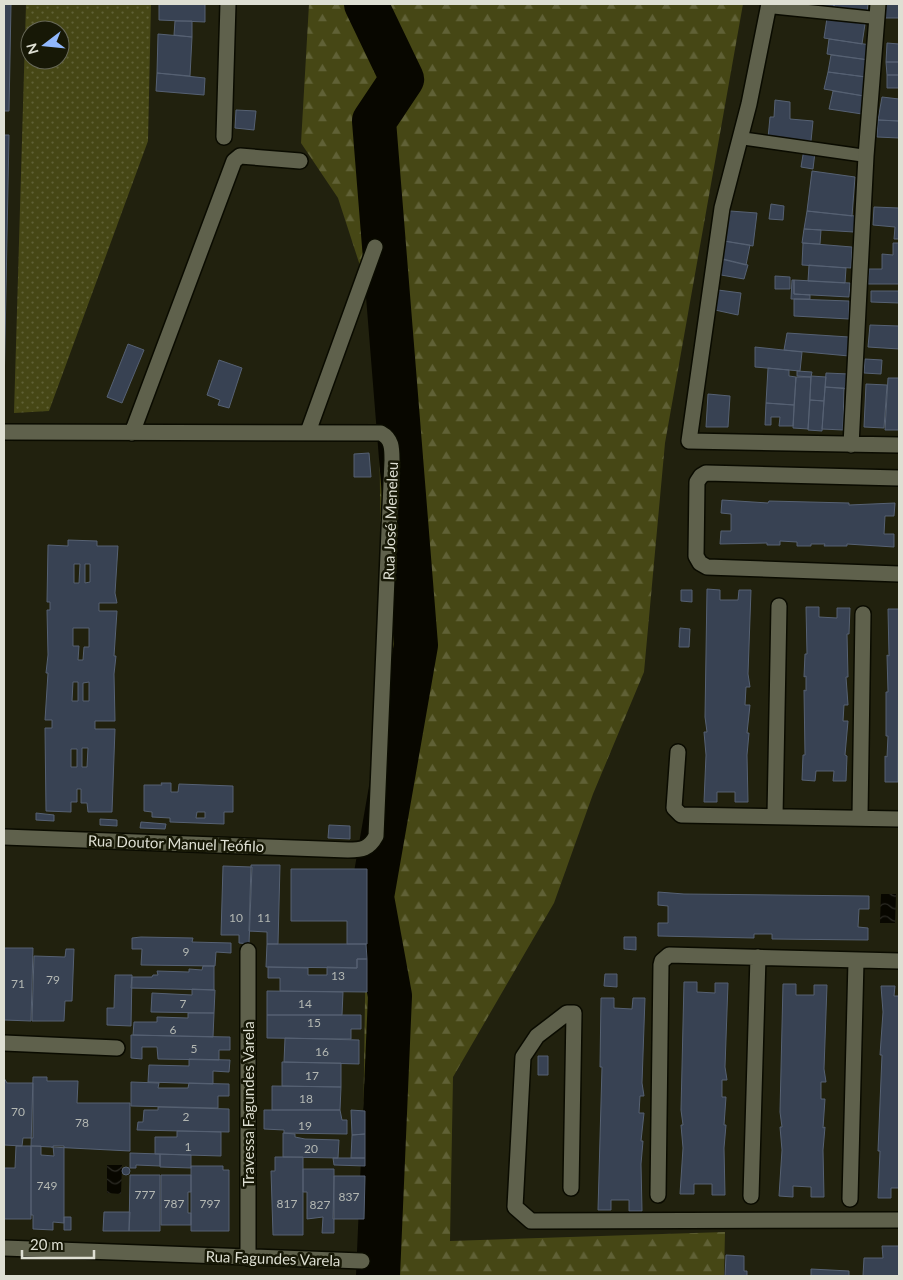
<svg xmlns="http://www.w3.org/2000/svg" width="903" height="1280" viewBox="0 0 903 1280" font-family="Lato,sans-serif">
<defs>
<pattern id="grass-dots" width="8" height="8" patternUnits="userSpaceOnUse" patternTransform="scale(1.25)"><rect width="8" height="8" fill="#464715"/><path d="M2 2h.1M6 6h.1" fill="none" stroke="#606136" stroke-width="1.8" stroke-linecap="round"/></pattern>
<pattern id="forest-firs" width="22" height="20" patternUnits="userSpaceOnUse" patternTransform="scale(1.25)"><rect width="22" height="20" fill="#464715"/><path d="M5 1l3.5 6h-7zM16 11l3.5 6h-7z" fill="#606136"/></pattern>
<pattern id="water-waves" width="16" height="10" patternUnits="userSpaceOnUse" patternTransform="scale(1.25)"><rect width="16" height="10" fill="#080700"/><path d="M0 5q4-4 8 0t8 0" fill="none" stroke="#2c2b24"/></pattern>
</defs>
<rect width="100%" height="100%" fill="#21210e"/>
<path fill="url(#grass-dots)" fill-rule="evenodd" d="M26,4H151L148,141L49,411L14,413ZM30,30H60V60H30Z"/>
<path fill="url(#forest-firs)" d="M309,4H743L665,443L644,672L593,794L554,903L453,1077L450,1241L725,1232L724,1276H361L367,863L381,577L378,321L338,198L301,143Z"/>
<path fill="url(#water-waves)" d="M881,894H896L895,923H880Z
M107,1165H122L121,1194L107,1193Z"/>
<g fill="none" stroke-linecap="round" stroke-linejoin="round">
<path stroke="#080700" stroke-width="44" d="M366,4L402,79L374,121L416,645L372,897L390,996L378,1276"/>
</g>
<path fill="#384253" stroke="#566173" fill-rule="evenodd" d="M4,4H11L9,111H4Z
M159,4H205V22L159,20Z
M809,4H834V9L809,7Z
M834,4H868L867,12L834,7Z
M884,4H899V18H884Z
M827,18L865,24L862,44L824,38Z
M175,21H192V37L174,35Z
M158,34L192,37L190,76L157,73Z
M829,39L871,45L869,60L827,54Z
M887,43L899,44V62H886Z
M831,55L869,60L866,77L828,72Z
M886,62H899V75H887Z
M828,72L866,77L864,96L824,89Z
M157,73L205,78L204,95L156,91Z
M887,75H899V88H887Z
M833,91L864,96L862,114L829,109Z
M882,97L899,99V121L878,120Z
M775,100L790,102V119L813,121L811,141L768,138L770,117H774Z
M236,110L256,111L254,130L235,128Z
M878,120L899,121V138L877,137Z
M4,135H9L4,392Z
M804,149L815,152L813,169L801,167Z
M812,171L855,177L852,216L807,211Z
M771,204L784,206L783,220L769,219Z
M874,207L899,208V239H894L895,227L873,225Z
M730,211L757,213L753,246L724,241Z
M807,211L855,216L854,232L804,229Z
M804,229L821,230L820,244L802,243Z
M724,241L750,245L746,265L721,259Z
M803,243L852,247L851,268L802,265Z
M893,243H899V284H868L869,269H882V254L893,255Z
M723,259L748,265L744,279L721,275Z
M809,265L846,268L845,283L808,281Z
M775,276L790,277V289H775Z
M792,280H794V294L810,295V299H791Z
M794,280L850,283L849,297L794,294Z
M718,290L741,293L738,315L715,310Z
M871,291H899V303L871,302Z
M794,299L849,301V319L794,316Z
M870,325L899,326V349L868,347Z
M787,333L849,337V356L784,350Z
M128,344L144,350L122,403L107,397Z
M755,347L802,352L800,371L755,367Z
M865,359L882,360L881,374L864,373Z
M219,360L242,368L229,408L218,405L220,400L207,395Z
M768,368L789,370V376L796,377L794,405L766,403Z
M797,371L812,372L811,377L797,376Z
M826,373L849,374L848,389L825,387Z
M811,376L826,377L824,401L810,400Z
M796,377H811L808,429L793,428Z
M888,378H899V430H885Z
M866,384L887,385L884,428L864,427Z
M825,387L844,388L843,430L822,429Z
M708,394L730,396L728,427H706Z
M810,400L824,401L822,431L808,430Z
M766,403L794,405L793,426H779L780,417H771V425H765Z
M369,453L371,477H354V454Z
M722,500L768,503L769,501L849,503V505L895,503L894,516H885L884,534H894V547L847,544V546H824L825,544H811V546H797V542L780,541V545H767V543L720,544L721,531H731V514L721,513Z
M68,540L97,541V546H118L115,593L117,603H99V611H117L114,656H116L114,674L115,721H95V729H115L112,812H88L87,803H81V789H77V802H71V812L46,811L45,728H52V720H45L48,673H46L48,655L47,610H50V602H47L48,545L68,546ZM74,564H80L79,583H74ZM85,564H90V582L85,583ZM73,628H89V647H84L83,660H78L79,646H73ZM73,682H78V701H72ZM89,682V701H83V683ZM82,748H88L87,767H82ZM71,749H77V767H71Z
M707,589L720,590V600H738L739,590H751L748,674L750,687H746L745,705H750L747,733H749L747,755L748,802H735V792H717V802H704L706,755L704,732H707L705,717Z
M681,590H692V602L681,601Z
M806,607H819V617L837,618V608H850L849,634H847L848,677H846L848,705H844L843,721H848L845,755L847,756L846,781H833L834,771H816L815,781L802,780L803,755H805L804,690L806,691V676L804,677L805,654H807Z
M888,609H899L898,782H885V756L887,757L888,736H886V692H888L887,655L889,656Z
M680,628L690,629L689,647H679Z
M161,783H171V792H178L179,784L233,786V812H224V824L170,822V818L152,817V812L144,811V785H162ZM197,812H205V818H196Z
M36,813L54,815V821L36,820Z
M100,819L117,820V826L100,825Z
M141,822L166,824L165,829L140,828Z
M329,825L350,826V839L328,838Z
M251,865H280L278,944H267V932L249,931Z
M223,866L252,867L249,944L239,943V935H221Z
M291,869H367V944H347V921H291Z
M658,892L684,894L869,896V909H859L858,927L868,928V940L772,939V934H754V938L658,936V923H668V906L658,905Z
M141,937L193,938L192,942L231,943V953L216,952L215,966L141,965L142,949H132V938Z
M624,937H636V950L624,949Z
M267,944H366L367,959H357V968L266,967Z
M4,948H33L31,1021L4,1020Z
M66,949H74L72,1001H65L64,1021H32L34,956L65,957Z
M357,959H367V992L280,991V978H268V967L308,968V975H327V967L357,968Z
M203,966H214V990L131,988L132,977H152L153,975H158L157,971L189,972V969L202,970Z
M605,974H617V987L604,986Z
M115,975H132L131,1026L107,1025V1008H114Z
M684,982H697V992L715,993V983H728L725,1067L727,1080H722V1097H726L724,1125H726L724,1148L725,1195H712V1184H694V1194H680L683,1148L681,1125H683L681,1110Z
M783,984H796V995H814V985H827L824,1069L826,1082H821V1099H825L823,1128L825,1127L823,1150L824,1197H811V1187L793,1186V1197L779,1196L782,1150L780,1127H782L780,1112Z
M881,986H895L894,996H899V1188H891V1198H878L880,1151H878L882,1055H880L883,1012Z
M192,989L215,990L214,1013L151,1012L152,993L192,995Z
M267,991L343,992L342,1015H267Z
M601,998H614V1008L632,1009L633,998H645L642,1083L644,1096H640L639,1113H644L641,1141H643L641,1164L642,1211H629V1200H611V1210H598L602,1067H600Z
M188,1013H214L213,1037L133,1035L134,1022H157V1017L188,1018Z
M267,1015H361V1029H351V1039L267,1038Z
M131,1035L230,1037V1050H219V1060L158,1059L157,1047H142V1059L131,1058Z
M285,1038L359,1040V1064L284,1062Z
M538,1056H548V1075H538Z
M189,1059L230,1060L229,1072L213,1071V1084L148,1082L149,1065L189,1066Z
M282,1062L341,1063V1087L282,1086Z
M33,1077H47V1081H78L77,1103H130V1151L31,1146Z
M4,1078L7,1083H33V1138H23L22,1146L4,1145Z
M131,1082L159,1083L158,1088H188L189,1083L229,1084V1096H218V1108L131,1106Z
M272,1086L341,1087L340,1110H272Z
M158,1107L229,1109V1132L137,1130L138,1122H143L144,1110H158Z
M264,1110H340L342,1120H347V1134L284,1133V1130L264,1129Z
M351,1110L365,1111V1134L352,1135Z
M177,1131L221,1132V1156L155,1154V1137H177Z
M283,1133L295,1134V1137L305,1139L339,1140L338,1158L283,1157Z
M365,1134V1158H351L352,1135Z
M16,1146H31V1219H4V1168H15Z
M31,1146H41V1155L54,1156L53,1146H64V1223L53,1222V1230L33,1229V1215H31Z
M130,1153L160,1154V1166L136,1165V1168H130Z
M160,1154L191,1155V1168L160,1167Z
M275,1157H303V1235H273L271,1171H275Z
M333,1158H365V1166L334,1165Z
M191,1166H223V1170H229V1231H191Z
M122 1171a4 4 0 1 1 8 0a4 4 0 1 1-8 0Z
M303,1169H334V1233H322L323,1217L307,1219V1192H303Z
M130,1175H160V1231H129Z
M161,1175H191V1192H188V1213H191V1225H161Z
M334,1176H365L364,1219H333Z
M104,1212H130L129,1231H103Z
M64,1217H71V1230H64Z
M882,1246H899V1276H863L864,1258H883Z
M726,1255L744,1256V1271H747V1276H725Z
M811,1269L849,1271V1276H811Z"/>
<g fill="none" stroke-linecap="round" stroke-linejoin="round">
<g stroke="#0a0b00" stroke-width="15">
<path id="lane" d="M769,7L876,18
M740,138L866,156"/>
</g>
<g stroke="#0a0b00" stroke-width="18">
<path id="street" d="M769,4L749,104L722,208L689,441L899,445
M224,137L228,4
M4,432L381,433C392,439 392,448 392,460L376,836C369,849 362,850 348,850L4,837
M308,432L375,247
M132,433L234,161L240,156L300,161
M851,445L866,156L878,4
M899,478L706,473L701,476L697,482L696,556L700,563L707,567L899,574
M678,752L674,808L681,815L899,819
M775,816L779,606
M860,817L863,614
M248,951V1258
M4,1043L117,1048
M571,1188L574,1013H567L537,1036L523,1057L515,1207L531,1221L899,1220
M658,1195L661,965L662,961L669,955L899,961
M751,1196L758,957
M850,1199L856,961
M4,1248L362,1261"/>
</g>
<use href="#lane" stroke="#5f614c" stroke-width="12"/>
<use href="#street" stroke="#5f614c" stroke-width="15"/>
</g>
<g text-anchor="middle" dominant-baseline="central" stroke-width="5" stroke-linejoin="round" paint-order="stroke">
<g font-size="12" fill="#b4b8b3">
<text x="236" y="917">10</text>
<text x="264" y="917">11</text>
<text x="186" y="951">9</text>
<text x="338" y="975">13</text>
<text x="53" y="979">79</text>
<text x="18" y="983">71</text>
<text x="183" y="1003">7</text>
<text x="305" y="1003">14</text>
<text x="314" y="1022">15</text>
<text x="173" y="1029">6</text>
<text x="194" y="1048">5</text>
<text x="322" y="1051">16</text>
<text x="312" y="1075">17</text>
<text x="306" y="1098">18</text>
<text x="18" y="1111">70</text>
<text x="186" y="1116">2</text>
<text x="82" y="1122">78</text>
<text x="305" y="1125">19</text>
<text x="188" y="1146">1</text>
<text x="311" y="1148">20</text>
<text x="47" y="1185">749</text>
<text x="145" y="1194">777</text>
<text x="349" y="1196">837</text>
<text x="174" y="1203">787</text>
<text x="210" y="1203">797</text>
<text x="287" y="1203">817</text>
<text x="320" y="1204">827</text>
</g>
<g font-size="15" fill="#dedfd3" stroke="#171806">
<text transform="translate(390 521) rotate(-88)">Rua José Meneleu</text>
<text transform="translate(176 843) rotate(2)">Rua Doutor Manuel Teófilo</text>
<text transform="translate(248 1104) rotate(-90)">Travessa Fagundes Varela</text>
<text transform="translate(273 1258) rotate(2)">Rua Fagundes Varela</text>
</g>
</g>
<rect width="903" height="1280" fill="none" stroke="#dedfd3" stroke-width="10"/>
<g transform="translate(45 45) rotate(254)"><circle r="24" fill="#171806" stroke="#676858"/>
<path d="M0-4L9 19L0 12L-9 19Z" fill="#91b8fd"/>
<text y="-8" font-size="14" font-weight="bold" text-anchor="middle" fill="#dedfd3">N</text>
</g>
<path d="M22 1250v8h72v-8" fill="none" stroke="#dedfd3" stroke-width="2.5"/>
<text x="30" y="1250" font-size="15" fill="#dedfd3" stroke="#171806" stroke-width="4" paint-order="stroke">20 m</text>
</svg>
